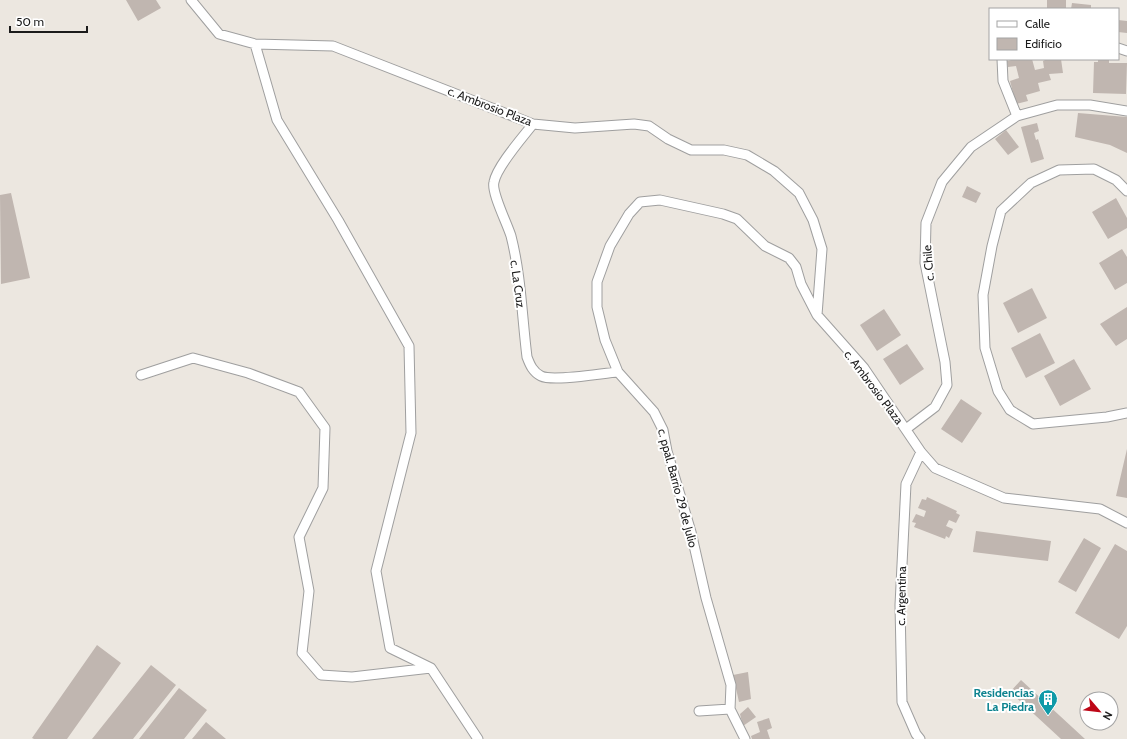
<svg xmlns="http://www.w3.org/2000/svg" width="1127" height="739" viewBox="0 0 1127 739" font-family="Cabin,sans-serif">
<rect width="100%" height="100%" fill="#ece7e0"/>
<path fill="#c0b6b0" d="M126,0H156L161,8L138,21Z
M1047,0H1066V9H1047Z
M1072,3L1091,5V9H1071Z
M1118,20L1127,21V33L1118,32Z
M1015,59H1032L1035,70L1044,68L1043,61L1047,59H1061L1063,73L1049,74L1051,80L1038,83L1040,91L1026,95L1028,101L1016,104L1010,81L1019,78L1016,66L1008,67L1007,61Z
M1098,59H1109V63H1127L1126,94L1093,93L1094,62H1098Z
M1078,113L1127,117V153L1110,145L1075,137Z
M1037,123L1039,131L1034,133L1036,140L1038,139L1044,159L1031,163L1021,127Z
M1006,130L1019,147L1008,155L995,139Z
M967,186L981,193L976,203L962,197Z
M11,193L30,278L1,284L0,195Z
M1116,198L1127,218V228L1108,239L1092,212Z
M1122,249L1127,257V283L1115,290L1099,263Z
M1032,288L1047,318L1018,333L1003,303Z
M1127,307V339L1116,346L1100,324Z
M884,309L901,335L877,351L860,325Z
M1040,333L1055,363L1026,378L1011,348Z
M907,344L924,369L900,385L883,359Z
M1074,359L1091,389L1060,406L1044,376Z
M961,399L982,413L962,443L941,429Z
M1127,449V498L1116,496Z
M927,497L957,511L956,513L960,515L956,523L949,520L946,526L953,529L949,538L946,536L945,539L914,527L916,523L912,522L916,514L924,517L926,511L918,508L922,499L926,500Z
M976,531L1051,541L1048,561L973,552Z
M1084,538L1101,548L1076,592L1058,582Z
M1115,544L1127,551V626L1119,639L1075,613Z
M97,645L121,663L67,739H34L32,738Z
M151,665L176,685L133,739H92Z
M748,672L751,699L739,702L733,675Z
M1021,680L1085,739H1061L1010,692Z
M179,688L207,710L184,739H139Z
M748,707L756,717L743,726L740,714Z
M769,718L772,728L767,730L770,739H752L751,736L760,732L757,722Z
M206,722L226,739H192Z"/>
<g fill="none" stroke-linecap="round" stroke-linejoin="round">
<g stroke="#9f9f9f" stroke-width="11">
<path id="minor" d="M191,0L219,34L255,44L333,46L533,124L575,128L634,124L649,126L668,139L691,150H724L747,155L774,171L799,193L813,220L822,249L817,315L864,368L921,452L935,468L1004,498L1100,509L1127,523
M255,44L277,120L338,220L409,346L411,433L376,571L390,648L431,668L478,739
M1118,48L1127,51
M1002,59L1003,81L1017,116
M533,124C523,137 497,166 494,182C491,192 507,223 511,236C521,275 522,317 527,357C530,365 533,372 541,376C553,382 603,373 618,372
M1127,191L1116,180L1094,169L1059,170L1031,183L1001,211L992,246L983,295L985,348L998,391L1010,410L1033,424L1107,417L1127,413
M141,375L193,358L248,373L299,392L325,428L323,488L299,537L309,591L302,653L321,675L352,677L431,668
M906,429L935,407L947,385L945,362L925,263L926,223L942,182L971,147L1017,116L1057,105H1090L1127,111
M699,711L730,709
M745,739L730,709L731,685L706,598L691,532L667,451L663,430L654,412L618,372L605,340L597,307V282L610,246L629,214L640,202L660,200L723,214L737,219L765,246L789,258L796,267L801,284L817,315
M920,739L916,734L902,702L900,605L906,484L921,452"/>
</g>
<use href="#minor" stroke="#fff" stroke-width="9"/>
</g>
<defs>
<g id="building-pin" transform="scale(1)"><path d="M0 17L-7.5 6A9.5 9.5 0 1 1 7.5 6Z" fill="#0f9aa8" stroke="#fff"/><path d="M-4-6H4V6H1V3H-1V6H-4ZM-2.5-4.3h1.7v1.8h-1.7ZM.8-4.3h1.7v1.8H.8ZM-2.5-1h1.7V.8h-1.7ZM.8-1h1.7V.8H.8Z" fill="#fff"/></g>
</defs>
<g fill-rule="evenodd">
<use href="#building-pin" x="1048" y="699"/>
</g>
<g text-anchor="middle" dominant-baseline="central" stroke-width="4" stroke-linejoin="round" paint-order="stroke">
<g font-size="12" fill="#1b1b1b" stroke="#fff">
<text transform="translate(490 106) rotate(21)">c. Ambrosio Plaza</text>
<text transform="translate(928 263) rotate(-95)">c. Chile</text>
<text transform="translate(518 284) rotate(82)">c. La Cruz</text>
<text transform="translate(874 387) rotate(53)">c. Ambrosio Plaza</text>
<text transform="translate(678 488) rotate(75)">c. ppal. Barrio 29 de Julio</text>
<text transform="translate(901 596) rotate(-89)">c. Argentina</text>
</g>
<g font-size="12" font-weight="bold" fill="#0d838f" stroke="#fff" text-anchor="end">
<text x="1034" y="692">Residencias<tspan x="1034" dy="14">La Piedra</tspan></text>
</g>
</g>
<rect x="989" y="8" width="130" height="52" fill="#ffffff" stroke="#a4a4a4"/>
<rect x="997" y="21" width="20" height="6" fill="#ffffff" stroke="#a4a4a4"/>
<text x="1025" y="28" font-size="12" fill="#1b1b1b">Calle</text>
<rect x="997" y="38" width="20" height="12" fill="#c0b6b0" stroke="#a4a4a4"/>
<text x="1025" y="48" font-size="12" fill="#1b1b1b">Edificio</text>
<g transform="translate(1099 711) rotate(118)"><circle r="19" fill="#ffffff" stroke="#a4a4a4"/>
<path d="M0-3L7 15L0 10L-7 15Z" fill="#be0717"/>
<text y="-6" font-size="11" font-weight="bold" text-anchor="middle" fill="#1b1b1b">N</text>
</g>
<path d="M10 26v6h77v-6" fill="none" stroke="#1b1b1b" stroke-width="2"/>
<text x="16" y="26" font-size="12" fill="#1b1b1b" stroke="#ffffff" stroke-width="3" paint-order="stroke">50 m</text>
</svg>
